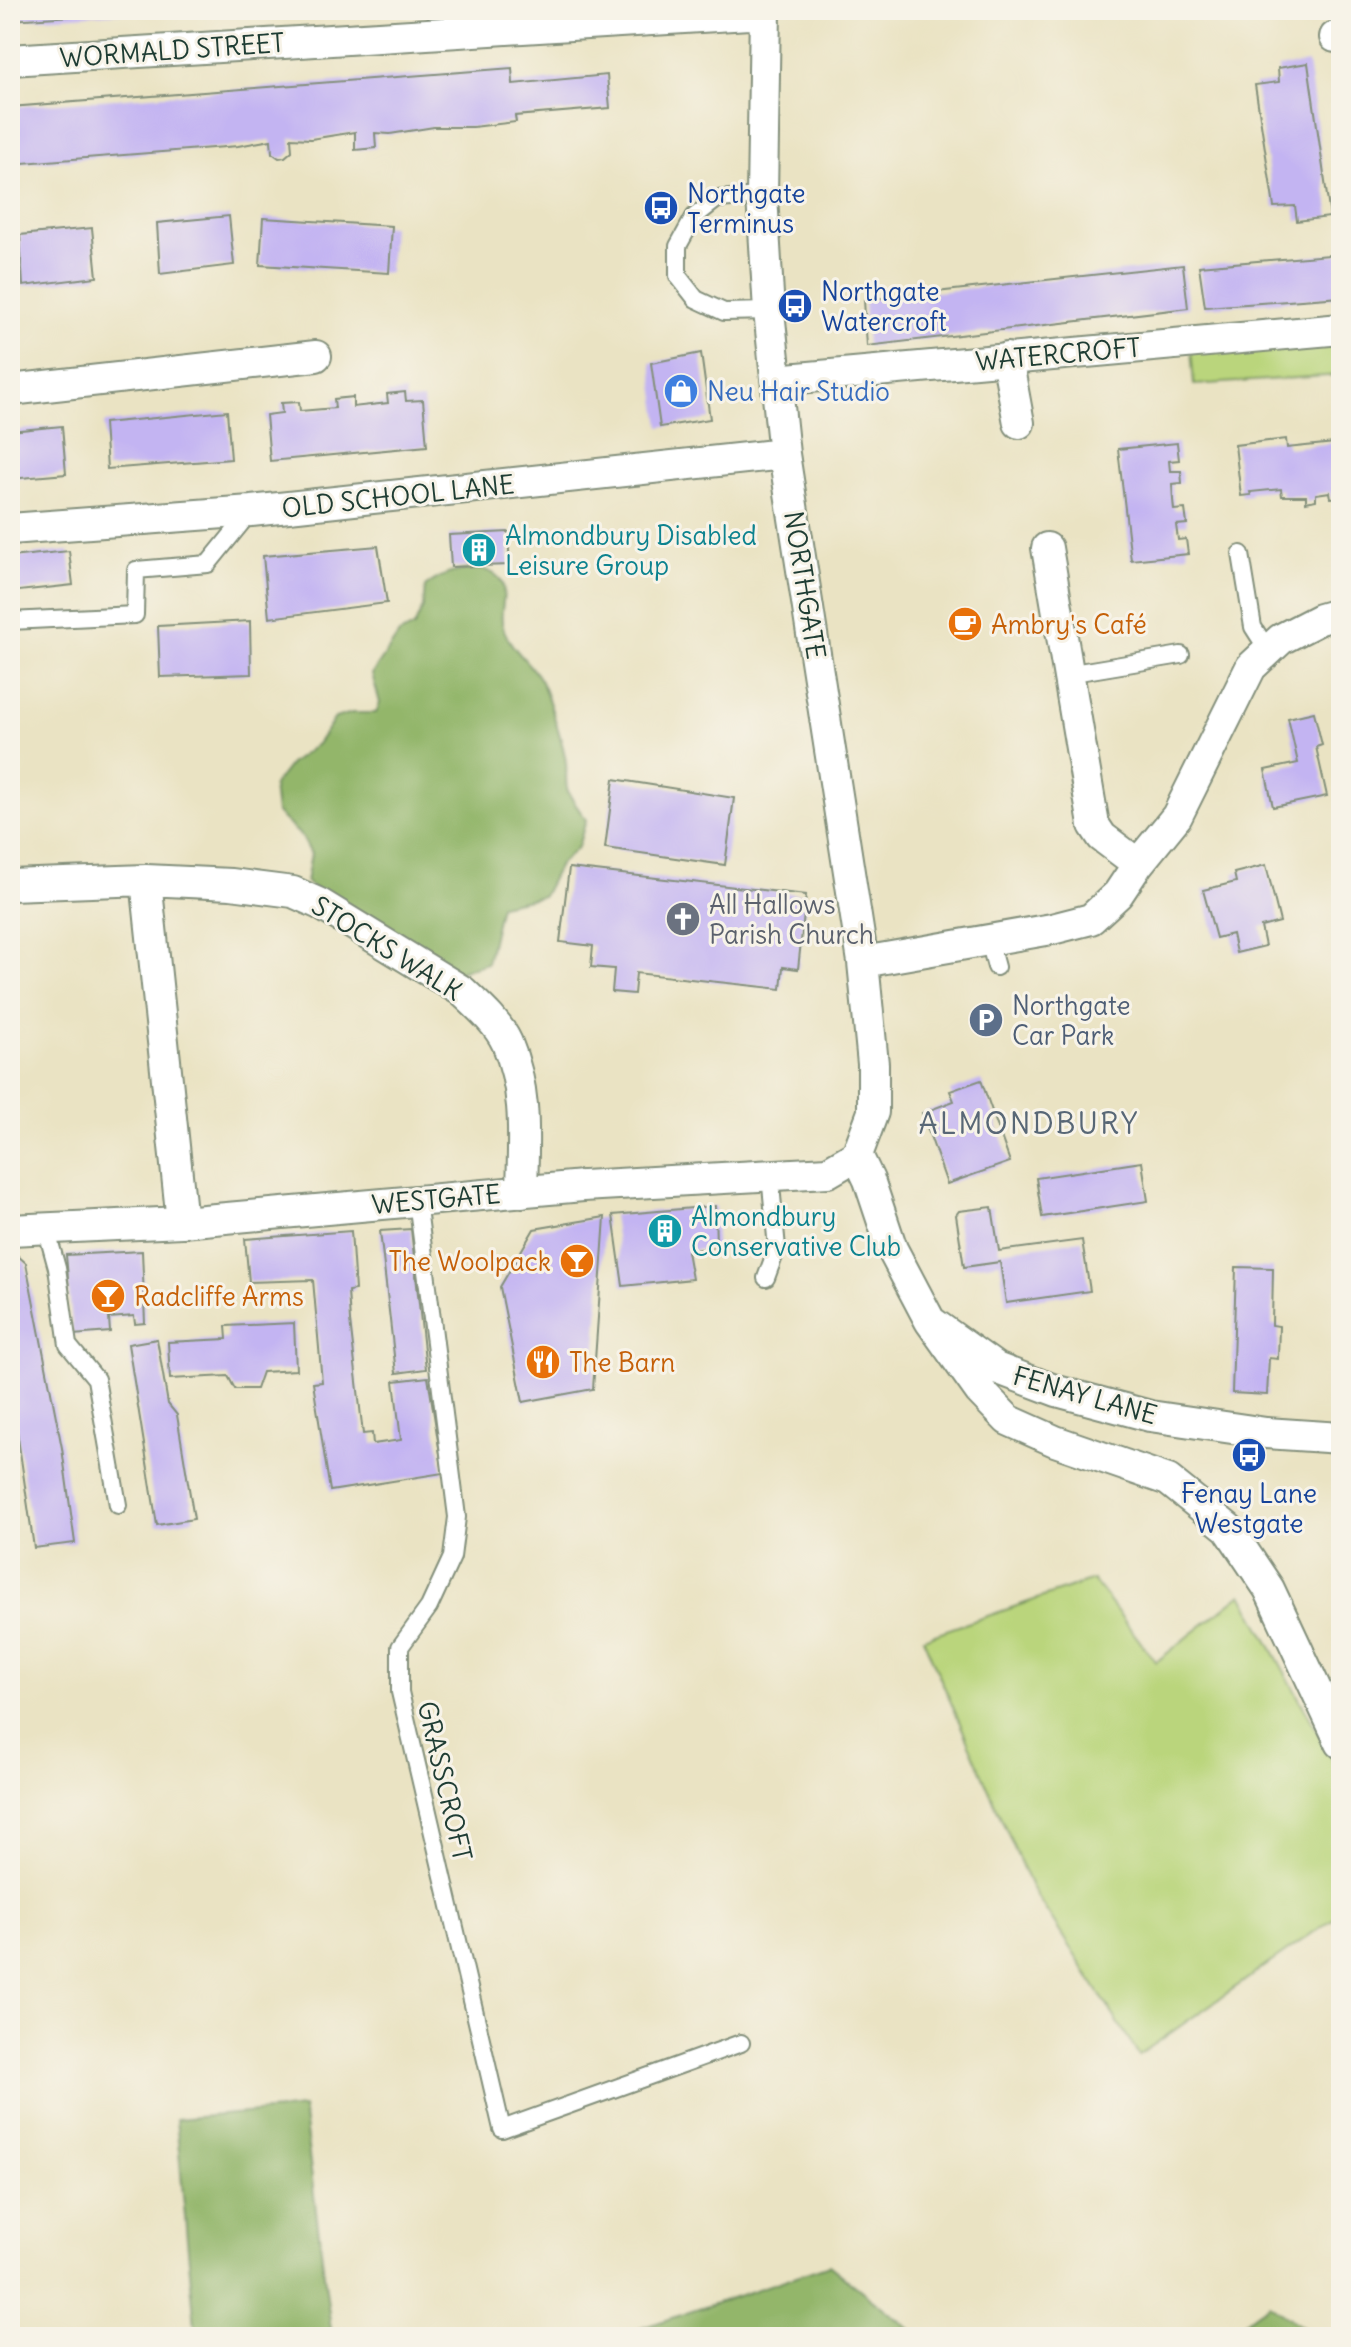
<svg xmlns="http://www.w3.org/2000/svg" width="1351" height="2347" viewBox="0 0 1351 2347" font-family="Delius,sans-serif">
<rect width="100%" height="100%" fill="#f7f3e8"/>
<filter id="ink" filterUnits="userSpaceOnUse"><feTurbulence type="fractalNoise" baseFrequency=".0125" numOctaves="2"/><feDisplacementMap in="SourceGraphic" scale="16" xChannelSelector="R" yChannelSelector="G"/><feConvolveMatrix kernelMatrix="1 2 1 2 8 2 1 2 1" color-interpolation-filters="sRGB"/></filter>
<filter id="wash" filterUnits="userSpaceOnUse"><feTurbulence type="fractalNoise" baseFrequency=".006" numOctaves="4" result="noise"/><feDisplacementMap in="SourceGraphic" scale="32" xChannelSelector="R" yChannelSelector="G"/><feGaussianBlur stdDeviation="1.8" result="paint"/><feColorMatrix in="noise" values="0 0 0 0 0 0 0 0 0 0 0 0 0 0 0 0 0 1.4 0 .05"/><feComposite in="paint" operator="in"/></filter>
<g filter="url(#wash)">
<rect width="100%" height="100%" fill="#eae3c3"/>
<path fill="#bad57b" stroke="#6c8958" stroke-width="2" d="M1341,338V375L1194,385L1191,349Z
M1093,1580L1156,1662L1242,1594L1341,1775V1913L1139,2055L1031,1887L923,1638Z"/>
<path fill="#93b66b" stroke="#597a50" stroke-width="2" d="M481,569C521,578 494,608 504,630C512,652 535,665 543,686C550,703 564,745 566,763C567,771 565,780 567,788C569,798 581,811 586,820L578,847L559,865L543,896L500,905L487,963L443,976L381,942L375,918L343,910L306,882L311,854L302,837L276,812L273,786L290,764L317,744L335,718L352,713H376L380,703L372,674L399,634L414,627L423,607L425,587C444,572 458,570 481,569Z
M303,2108L332,2337H196L176,2119Z
M829,2265L920,2337H615Z
M1269,2304L1316,2337H1223Z"/>
<g id="blocks">
<path fill="#c3b4f2" d="M10,10H137V12L10,20Z
M1308,63L1330,217L1297,221L1295,206L1274,207L1255,85L1279,82L1278,68Z
M512,68L513,84L607,75L610,108L515,116L516,122L473,127H434L390,134L375,133L376,148L355,150V132L311,139L291,138L292,151L285,157L279,158L272,153L271,140L238,146L10,164V107Z
M229,216L234,265L160,274L157,223Z
M263,218L392,226L389,273L260,265Z
M92,228L97,277L23,286L20,235Z
M1341,254V297L1205,307L1199,266Z
M1183,265L1188,308L867,346L864,300Z
M701,353L710,419L660,427L651,363Z
M405,392L406,401L423,400L427,446L270,461L266,415L282,413L281,403L299,402L300,411L335,408L334,399L353,397V407L388,403L387,394Z
M227,411L231,459L107,469L104,423Z
M62,426L66,474L10,479V431Z
M1286,439L1287,448L1335,443L1334,450L1341,449V497L1331,498L1330,492L1316,494V500L1306,502V496H1282L1281,489L1250,492L1251,495L1241,496L1235,445Z
M1177,443L1179,460L1169,461L1170,471H1181L1182,483L1172,484L1173,500L1174,510L1185,509L1187,524L1176,525L1178,540L1186,539L1188,554L1131,560L1118,449Z
M509,532V565L451,567L449,535Z
M378,546L387,603L269,618L263,556Z
M69,551L73,585L10,592V557Z
M250,621L251,674L160,677L158,626Z
M1314,712L1322,745L1316,747L1327,796L1273,807L1265,770L1298,763L1288,718Z
M614,779L734,798L725,865L605,848Z
M1266,865L1280,922L1261,927L1265,946L1236,953L1232,934L1216,938L1203,890L1236,882L1234,873Z
M569,868L806,895L798,969L783,967L781,989L636,973L634,994L612,992L614,969L591,967L593,946L560,942Z
M981,1080L1010,1162L947,1184L922,1113L954,1101L950,1091Z
M1142,1162L1148,1201L1042,1217L1036,1178Z
M715,1206L716,1247L687,1251L692,1279L623,1286L613,1215Z
M992,1207L999,1251L1082,1240L1090,1291L1006,1303L1000,1262L964,1267L956,1215L959,1211Z
M605,1217L593,1389L523,1402L500,1287L534,1229Z
M411,1229L426,1369L396,1373L380,1231Z
M351,1231L355,1290L348,1291L350,1321L363,1434L372,1433L373,1444L401,1440L394,1381L428,1377L443,1473L330,1491L313,1383L322,1382L313,1280L249,1282L245,1239Z
M142,1251L145,1323L135,1324L134,1316L109,1318L110,1332L73,1335L66,1255Z
M17,1255L26,1263L62,1448L75,1543L34,1548L10,1383V1256Z
M1236,1267L1273,1268L1272,1325L1279,1326L1278,1359L1269,1358L1267,1395L1232,1393Z
M294,1323L296,1370L262,1372L256,1389H235L228,1376L170,1379L168,1342L227,1339L226,1326Z
M157,1339L168,1404L177,1415L194,1519L157,1525L128,1344Z"/>
</g>
</g>
<g filter="url(#ink)">
<use href="#blocks" fill-opacity="0" stroke="#84907c" stroke-width="2"/>
<g fill="none" stroke-linecap="round" stroke-linejoin="round">
<g stroke="#84907c" stroke-width="20">
<path id="service" d="M762,196L717,199L694,217L678,246V276L696,299L724,312L769,311
M1241,554L1253,627L1269,652
M10,621L135,615L136,570L208,564L251,511
M1067,674L1181,655
M989,941L996,967
M417,1200L457,1517L452,1557L429,1607L400,1647V1692L502,2129L741,2043
M46,1228L57,1268L68,1345L96,1379L118,1505
M766,1278L777,1248L770,1175"/>
</g>
<g stroke="#84907c" stroke-width="34">
<path id="minor" d="M765,10L762,196L769,311L784,454L863,962L873,1064V1112L857,1155
M1335,37L1341,36
M10,60L765,13
M1007,358L1019,423
M776,380L1341,329
M10,390L316,356
M10,529L251,511L784,454
M1047,548L1094,825L1102,837L1138,864
M146,880L231,884L293,892L320,904L462,991C478,1006 498,1023 507,1043C528,1093 523,1139 522,1192
M10,885L146,880L182,1222
M863,962L1052,929L1091,919L1118,894L1138,864L1177,816L1251,667L1281,639L1320,619L1341,613
M857,1155L869,1180L892,1249L930,1321L996,1368L1057,1391L1150,1416L1266,1433L1341,1438
M10,1230L182,1222L583,1186L828,1172L857,1155
M930,1321L980,1391L1008,1420L1055,1441L1168,1480L1228,1528L1269,1589L1341,1743"/>
</g>
<use href="#service" stroke="#fff" stroke-width="16"/>
<use href="#minor" stroke="#fff" stroke-width="30"/>
</g>
</g>
<defs>
<g id="bus-disc" transform="scale(1.8)"><circle r="9.5" fill="#1a4fb4" stroke="#f7f3e8"/><path d="M-5-6H5V4H4V6H2V4H-2V6H-4V4H-5ZM-3.5-4V0h7V-4ZM-3.5 1.2v1.5H-2V1.2ZM2 1.2v1.5H3.5V1.2Z" fill="#fff"/></g>
<g id="shop-disc" transform="scale(1.8)"><circle r="9.5" fill="#3f7fe0" stroke="#f7f3e8"/><path d="M-5-2.5h2.3a2.7 3.5 0 0 1 5.4 0H5L5.5 6h-11ZM-1.5-2.5h3a1.5 2.3 0 0 0-3 0Z" fill="#fff"/></g>
<g id="building-disc" transform="scale(1.8)"><circle r="9.5" fill="#0f9aa8" stroke="#f7f3e8"/><path d="M-4-6H4V6H1V3H-1V6H-4ZM-2.5-4.3h1.7v1.8h-1.7ZM.8-4.3h1.7v1.8H.8ZM-2.5-1h1.7V.8h-1.7ZM.8-1h1.7V.8H.8Z" fill="#fff"/></g>
<g id="cafe-disc" transform="scale(1.8)"><circle r="9.5" fill="#e8710a" stroke="#f7f3e8"/><path d="M-5.5-4.5H6V0H3Q3 3.5 0 3.5H-2.5Q-5.5 3.5-5.5 0ZM3-3.2v2h1.7v-2ZM-6 4.5H4V6H-6Z" fill="#fff"/></g>
<g id="church-disc" transform="scale(1.8)"><circle r="9.5" fill="#6b7280" stroke="#f7f3e8"/><path d="M-1.2-6h2.4v3.5h3.3v2.4h-3.3V6h-2.4V-.1h-3.3v-2.4h3.3Z" fill="#fff"/></g>
<g id="parking-disc" transform="scale(1.8)"><circle r="9.5" fill="#5c6f8a" stroke="#f7f3e8"/><path d="M-3.5-5.5H1a3.5 3.5 0 0 1 0 7H-1V5.5H-3.5ZM-1-3.4V-.6H.8a1.4 1.4 0 0 0 0-2.8Z" fill="#fff"/></g>
<g id="bar-disc" transform="scale(1.8)"><circle r="9.5" fill="#e8710a" stroke="#f7f3e8"/><path d="M-6-5H6L.8 .8V4.5H3.5V6h-7V4.5H-.8V.8Z" fill="#fff"/></g>
<g id="restaurant-disc" transform="scale(1.8)"><circle r="9.5" fill="#e8710a" stroke="#f7f3e8"/><path d="M-5-6h1v4h1v-4h1v4h1v-4h1v5L-1.5 .5V6h-2V.5L-5-1ZM5-6V6H3V1.5H1.5Q1.5-4 5-6Z" fill="#fff"/></g>
</defs>
<g fill-rule="evenodd">
<use href="#bus-disc" x="661" y="208"/>
<use href="#bus-disc" x="795" y="306"/>
<use href="#shop-disc" x="681" y="391"/>
<use href="#building-disc" x="479" y="550"/>
<use href="#cafe-disc" x="965" y="624"/>
<use href="#church-disc" x="683" y="919"/>
<use href="#parking-disc" x="986" y="1020"/>
<use href="#building-disc" x="665" y="1231"/>
<use href="#bar-disc" x="577" y="1261"/>
<use href="#bar-disc" x="108" y="1296"/>
<use href="#restaurant-disc" x="543" y="1362"/>
<use href="#bus-disc" x="1249" y="1455"/>
</g>
<g text-anchor="middle" dominant-baseline="central" stroke-width="6" stroke-linejoin="round" paint-order="stroke">
<g font-size="26" fill="#1f3d34" stroke="#f7f3e8">
<text transform="translate(172 50) rotate(-4)">WORMALD STREET</text>
<text transform="translate(1058 354) rotate(-5)">WATERCROFT</text>
<text transform="translate(398 496) rotate(-6)">OLD SCHOOL LANE</text>
<text transform="translate(805 585) rotate(81)">NORTHGATE</text>
<text transform="translate(387 948) rotate(32)">STOCKS WALK</text>
<text transform="translate(436 1199) rotate(-5)">WESTGATE</text>
<text transform="translate(1085 1395) rotate(16)">FENAY LANE</text>
<text transform="translate(445 1781) rotate(77)">GRASSCROFT</text>
</g>
<g font-size="26" fill="#164399" stroke="#f7f3e8" text-anchor="start">
<text x="687" y="193">Northgate<tspan x="687" dy="30">Terminus</tspan></text>
<text x="821" y="291">Northgate<tspan x="821" dy="30">Watercroft</tspan></text>
<text x="1249" y="1493" text-anchor="middle">Fenay Lane<tspan x="1249" dy="30">Westgate</tspan></text>
</g>
<g font-size="26" fill="#366cbe" stroke="#f7f3e8" text-anchor="start">
<text x="707" y="391">Neu Hair Studio</text>
</g>
<g font-size="26" fill="#0d838f" stroke="#f7f3e8" text-anchor="start">
<text x="505" y="535">Almondbury Disabled<tspan x="505" dy="30">Leisure Group</tspan></text>
<text x="691" y="1216">Almondbury<tspan x="691" dy="30">Conservative Club</tspan></text>
</g>
<g font-size="26" fill="#c56008" stroke="#f7f3e8" text-anchor="start">
<text x="991" y="624">Ambry's Café</text>
<text x="551" y="1261" text-anchor="end">The Woolpack</text>
<text x="134" y="1296">Radcliffe Arms</text>
<text x="569" y="1362">The Barn</text>
</g>
<g font-size="26" fill="#5b616d" stroke="#f7f3e8" text-anchor="start">
<text x="709" y="904">All Hallows<tspan x="709" dy="30">Parish Church</tspan></text>
</g>
<g font-size="26" fill="#4e5e75" stroke="#f7f3e8" text-anchor="start">
<text x="1012" y="1005">Northgate<tspan x="1012" dy="30">Car Park</tspan></text>
</g>
<g font-size="30" letter-spacing="2" fill="#586776" stroke="#f7f3e8">
<text x="1029" y="1123">ALMONDBURY</text>
</g>
</g>
<rect width="1351" height="2347" fill="none" stroke="#f7f3e8" stroke-width="40"/>
</svg>
